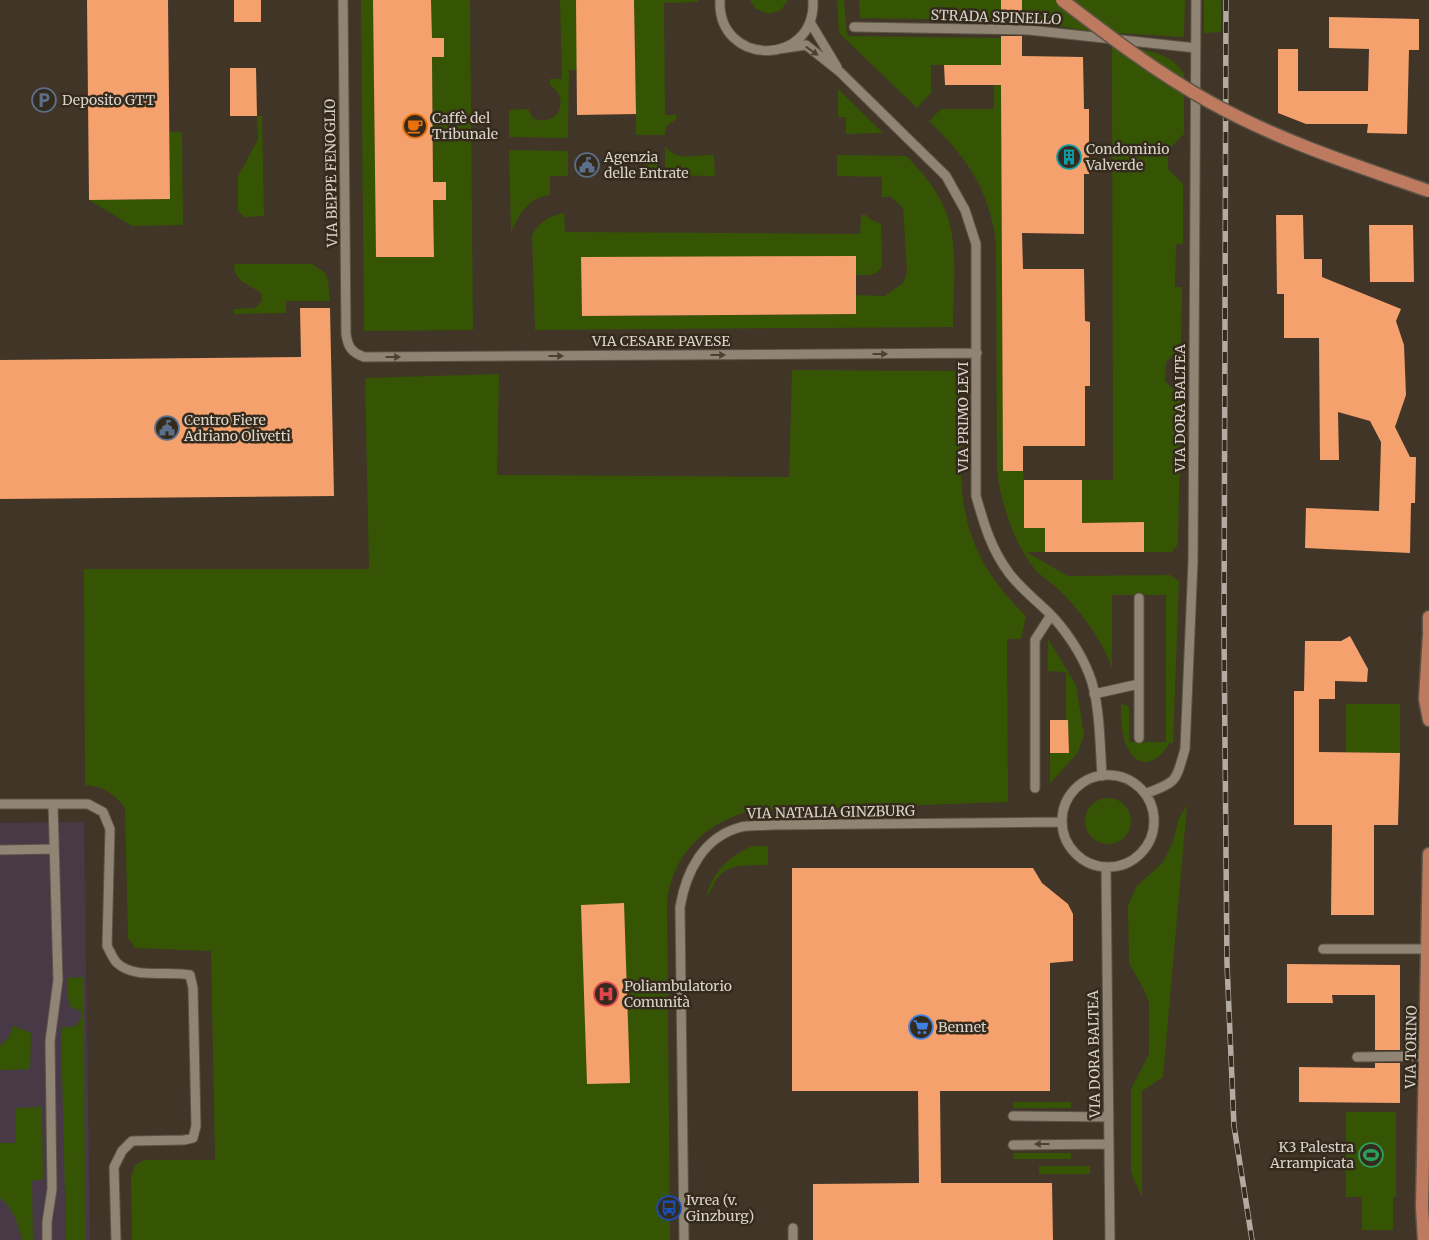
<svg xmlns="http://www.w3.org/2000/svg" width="1429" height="1240" viewBox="0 0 1429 1240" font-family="Merriweather,serif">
<rect width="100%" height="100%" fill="#403527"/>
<path fill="#483947" d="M84,822L90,1240H0V823Z"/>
<path fill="#365504" d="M361,0H373L376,257H434L433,200H446V182H433L432,57L444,56V38H432L431,0H470L473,330L364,331Z
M560,0H577V70H569L568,138L509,137V110L528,109L533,118C557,129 572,99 550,85V79H562Z
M634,0H698V2L664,3L665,115H677L676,119L666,127L665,135H636Z
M750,0H788L781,10L768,14L756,9Z
M837,0H844L847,36L1001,38L1003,470L1023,471L1024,480H1113L1112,47C1138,49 1169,49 1184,74V134L1168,150V169L1183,184V244H1176L1175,287H1182L1181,347L1166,362L1165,381L1181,397L1178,544L1172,552H1026L1068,576L1170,575L1179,581L1173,743H1169C1159,763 1138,771 1127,747C1121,734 1121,717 1121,703L1129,707V742H1166V595H1112V669C1105,643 1079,609 1059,590C1051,582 1040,576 1033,567C1013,540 1001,504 997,470L996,242C989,189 967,158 929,121L941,109H994V65H931V93L917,108L839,33Z
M859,0H1185L1184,37L1096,32L1028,21L860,18Z
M1204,0H1221V32L1204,33Z
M838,89L883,133L846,134V117H838Z
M257,116H262L264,216L245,217L238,211V176L258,140Z
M170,132H182L183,225L132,226L89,200L170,199Z
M665,146C678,163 695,154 714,155L715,176L665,175Z
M509,150L568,151V176H550V195C529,197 519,215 511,232Z
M643,152H657V176H643Z
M837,155L906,156C921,171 934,185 943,205C960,240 953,289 953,327L535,330L532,235C540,221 549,216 564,213L565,232L860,234L861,215H866L870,219L881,224L882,266C876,277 868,275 856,275V256L581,258L582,316L856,314V295L885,296L903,283L907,272L903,208L891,197H882V177L837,176Z
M234,264H312L325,273L328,280L330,301H286V313L234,314V309L255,308L262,301L261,293C249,284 234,282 234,264Z
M792,370L962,371C962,474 945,538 1026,616L1021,639H1007L1008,802L749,811C704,824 672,855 667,902L670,1240H132L131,1177L135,1165L144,1160H215L211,951L135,948L128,938L125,808C116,795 102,785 85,785L84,569H369L365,378L499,374L497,475L789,477Z
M1048,639L1076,685L1084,735L1078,752L1050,784V753H1069L1068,720H1066V672L1048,671Z
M1346,704H1400V753L1346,752Z
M1085 821a23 23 0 1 1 46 0a23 23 0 1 1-46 0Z
M1187,805L1163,1077L1142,1091V1198L1131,1172V1089L1149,1054V1003L1145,992L1129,963L1128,906L1136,887L1163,862L1173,842L1179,818Z
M752,846H768V865C748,866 728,862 716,880C712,886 711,892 706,897C713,872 728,857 752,846Z
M84,977L85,1240H66L61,1028L76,1026L81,1019L82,1012L69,1006L67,978Z
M13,1026L31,1033L30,1069L0,1070V1046L9,1037Z
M1013,1102H1071V1108H1013Z
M42,1107L43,1179L32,1181L33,1240H22C18,1223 14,1209 0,1198V1143H16V1108Z
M1346,1112H1396V1197H1393V1230H1362V1197H1346Z
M1013,1153H1071V1159H1013Z
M1039,1166H1090V1174H1039Z"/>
<path fill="#f5a16d" d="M87,0H168L170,199L89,200Z
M234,0H261V22H234Z
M373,0H431L432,38H444V57H432L433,182H446V200H433L434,257H376Z
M576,0H634L636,114L577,115Z
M1001,0H1022V24L1001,23Z
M1329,17L1419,19V50H1409L1407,134L1367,133L1368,124H1306L1278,113V49H1298V91H1368L1369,49L1329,48Z
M1001,36H1022V56L1083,57L1084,109H1089V174H1084V234L1022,233L1023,269H1084L1085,321L1090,322V386H1085V446H1023V471H1003L1001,85H945L944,65H1001Z
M230,68H256L257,116H230Z
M1276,215H1303L1304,259H1322V277L1401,309L1396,321L1404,345L1406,395L1395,427L1410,457H1416L1415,503H1411L1410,553L1305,548L1306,508L1379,511L1381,442L1370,421L1338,412L1339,460H1320L1319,338H1284V294H1277Z
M1369,225H1413L1414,282H1370Z
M856,256V314L582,316L581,257Z
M300,308H330L334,496L0,499V360L301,357Z
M1024,480H1082V523L1144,522V552H1045V528H1024Z
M1350,636L1368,669L1367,682L1335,681V699H1319V752L1400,753L1398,825H1374V915H1331L1332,825H1294V691H1304L1305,641H1341Z
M1050,720H1068L1069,753H1050Z
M792,868H1033L1042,883L1068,904L1073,914V961L1050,963V1091H940L941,1183H1052L1053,1240H813V1184L919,1183L918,1091H792Z
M624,903L630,1083L587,1084L581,905Z
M1287,964L1400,965V1050H1375V995H1332L1333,1003H1287Z
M1375,1063H1400V1103L1299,1102V1067L1375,1068Z"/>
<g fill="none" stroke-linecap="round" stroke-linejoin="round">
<g stroke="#5c5447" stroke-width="11">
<path id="minor" d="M343,0L346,334C348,347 351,352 364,357L977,353
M720,0C717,67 816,68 813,0
M810,22L837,67
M854,27L1029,30L1196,48
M779,49L806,45L840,72L946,176L965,210L976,244V496C984,524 991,549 1009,573C1020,588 1036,600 1049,613C1065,629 1081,653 1089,674C1100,700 1100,747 1102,776
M1139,598V738
M1094,694L1139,684
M1062 821a46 46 0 1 1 92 0a46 46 0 1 1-92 0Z
M1035,788V640L1051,615
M1145,794C1178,781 1175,783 1185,749L1193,561L1196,0
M0,804H88L103,812L110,829L107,946C110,951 113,959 117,963C136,980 166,970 190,975L193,988L196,1126L193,1138L184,1140L132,1141L122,1151L114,1167L116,1240
M0,850L53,849
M1106,867L1110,1240
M1323,949H1428
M1357,1057L1425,1056
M1013,1116L1109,1117
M1013,1145L1109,1144
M47,1240V1222L52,1189L50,1041L58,980L53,804
M684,1240L680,907C686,872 703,837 741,827C751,825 762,826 772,825L1062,822
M793,1240V1228"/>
</g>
<g stroke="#5c5447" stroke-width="15">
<path id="major" d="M1429,617V632
M1429,635L1425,699L1429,720
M1424,1240L1422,1207L1429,854"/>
</g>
<use href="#minor" stroke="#908474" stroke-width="9"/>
<use href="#major" stroke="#be7a5e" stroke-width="12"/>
<g stroke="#b3aba1" stroke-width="5.5">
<path id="rail" d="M1226,0L1224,633L1227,964L1234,1126L1252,1240"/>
</g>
<use href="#rail" stroke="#352b1d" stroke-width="4" stroke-dasharray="11" stroke-linecap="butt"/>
<g stroke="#5c5447" stroke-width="15" stroke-linecap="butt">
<path id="major-bridge" d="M1062,0C1109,36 1156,72 1208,101C1277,140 1354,165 1429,191"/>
</g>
<use href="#major-bridge" stroke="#be7a5e" stroke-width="12"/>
</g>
<defs><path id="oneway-solid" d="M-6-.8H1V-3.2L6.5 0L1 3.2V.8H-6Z" transform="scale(1.25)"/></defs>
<g fill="#4c4133">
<use href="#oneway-solid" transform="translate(812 51) rotate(36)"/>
<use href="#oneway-solid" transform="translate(880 354)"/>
<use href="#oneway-solid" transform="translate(718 355)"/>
<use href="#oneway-solid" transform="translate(556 356)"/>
<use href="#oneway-solid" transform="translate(393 357)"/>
<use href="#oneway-solid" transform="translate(1042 1144) rotate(180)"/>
</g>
<defs>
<g id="parking-ring" transform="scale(1.25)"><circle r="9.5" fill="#352b1d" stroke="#5c6f8a" stroke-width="1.5"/><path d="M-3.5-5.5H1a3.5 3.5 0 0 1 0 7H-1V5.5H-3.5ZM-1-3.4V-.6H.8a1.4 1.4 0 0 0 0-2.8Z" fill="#5c6f8a"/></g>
<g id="cafe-ring" transform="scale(1.25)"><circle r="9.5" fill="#352b1d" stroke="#e8710a" stroke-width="1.5"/><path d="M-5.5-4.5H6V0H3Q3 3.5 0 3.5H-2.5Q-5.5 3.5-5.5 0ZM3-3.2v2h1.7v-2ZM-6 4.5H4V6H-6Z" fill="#e8710a"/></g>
<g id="building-ring" transform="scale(1.25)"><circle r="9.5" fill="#352b1d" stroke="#0f9aa8" stroke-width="1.5"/><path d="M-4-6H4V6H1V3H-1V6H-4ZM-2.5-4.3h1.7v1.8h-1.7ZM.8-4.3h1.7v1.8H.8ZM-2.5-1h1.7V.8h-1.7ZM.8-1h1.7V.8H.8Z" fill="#0f9aa8"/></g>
<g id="civic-ring" transform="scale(1.25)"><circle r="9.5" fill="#352b1d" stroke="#5c6f8a" stroke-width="1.5"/><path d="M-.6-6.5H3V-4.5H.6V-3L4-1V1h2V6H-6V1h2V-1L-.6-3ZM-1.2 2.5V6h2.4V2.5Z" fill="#5c6f8a"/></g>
<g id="hospital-ring" transform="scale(1.25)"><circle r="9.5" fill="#352b1d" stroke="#e0444e" stroke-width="1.5"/><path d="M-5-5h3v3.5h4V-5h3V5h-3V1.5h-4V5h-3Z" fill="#e0444e"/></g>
<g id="supermarket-ring" transform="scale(1.25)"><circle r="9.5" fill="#352b1d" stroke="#3f7fe0" stroke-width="1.5"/><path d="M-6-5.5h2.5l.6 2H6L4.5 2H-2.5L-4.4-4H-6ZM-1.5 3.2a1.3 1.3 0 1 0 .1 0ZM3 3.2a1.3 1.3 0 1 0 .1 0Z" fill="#3f7fe0"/></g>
<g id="stadium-ring" transform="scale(1.25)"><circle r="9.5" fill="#352b1d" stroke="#2e9e5b" stroke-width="1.5"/><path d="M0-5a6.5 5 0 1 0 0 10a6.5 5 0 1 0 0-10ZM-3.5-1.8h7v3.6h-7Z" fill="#2e9e5b"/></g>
<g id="bus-ring" transform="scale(1.25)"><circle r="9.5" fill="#352b1d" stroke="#1a4fb4" stroke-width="1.5"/><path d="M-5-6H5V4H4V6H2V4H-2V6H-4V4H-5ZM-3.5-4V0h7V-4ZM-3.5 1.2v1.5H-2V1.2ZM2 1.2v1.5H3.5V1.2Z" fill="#1a4fb4"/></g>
</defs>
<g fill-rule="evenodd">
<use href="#parking-ring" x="44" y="100"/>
<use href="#cafe-ring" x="415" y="126"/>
<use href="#building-ring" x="1069" y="157"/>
<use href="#civic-ring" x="587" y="165"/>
<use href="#civic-ring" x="167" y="428"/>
<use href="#hospital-ring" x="606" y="994"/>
<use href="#supermarket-ring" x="921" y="1027"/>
<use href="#stadium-ring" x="1371" y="1155"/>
<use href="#bus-ring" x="669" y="1208"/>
</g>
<g text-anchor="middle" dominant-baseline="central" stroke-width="5" stroke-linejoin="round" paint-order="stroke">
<g font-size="14" fill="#dad3cb" stroke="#352b1d">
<text transform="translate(996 17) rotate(2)">STRADA SPINELLO</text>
<text transform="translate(331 173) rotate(-91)">VIA BEPPE FENOGLIO</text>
<text x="661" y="341">VIA CESARE PAVESE</text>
<text transform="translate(1180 408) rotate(-90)">VIA DORA BALTEA</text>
<text transform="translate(963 417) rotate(-90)">VIA PRIMO LEVI</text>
<text transform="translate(831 812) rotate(-1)">VIA NATALIA GINZBURG</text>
<text transform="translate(1411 1047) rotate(-89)">VIA TORINO</text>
<text transform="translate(1094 1054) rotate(-91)">VIA DORA BALTEA</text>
</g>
<g font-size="14" fill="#dad3cb" stroke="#352b1d" text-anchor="start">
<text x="62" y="100">Deposito GTT</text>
<text x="432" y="118">Caffè del<tspan x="432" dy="16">Tribunale</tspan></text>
<text x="1086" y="149">Condominio<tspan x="1086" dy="16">Valverde</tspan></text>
<text x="604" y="157">Agenzia<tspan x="604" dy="16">delle Entrate</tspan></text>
<text x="184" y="420">Centro Fiere<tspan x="184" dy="16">Adriano Olivetti</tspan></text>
<text x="624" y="986">Poliambulatorio<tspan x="624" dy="16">Comunità</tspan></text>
<text x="938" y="1027">Bennet</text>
<text x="1354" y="1147" text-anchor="end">K3 Palestra<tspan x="1354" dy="16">Arrampicata</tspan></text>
<text x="686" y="1200">Ivrea (v.<tspan x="686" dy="16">Ginzburg)</tspan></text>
</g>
</g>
</svg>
